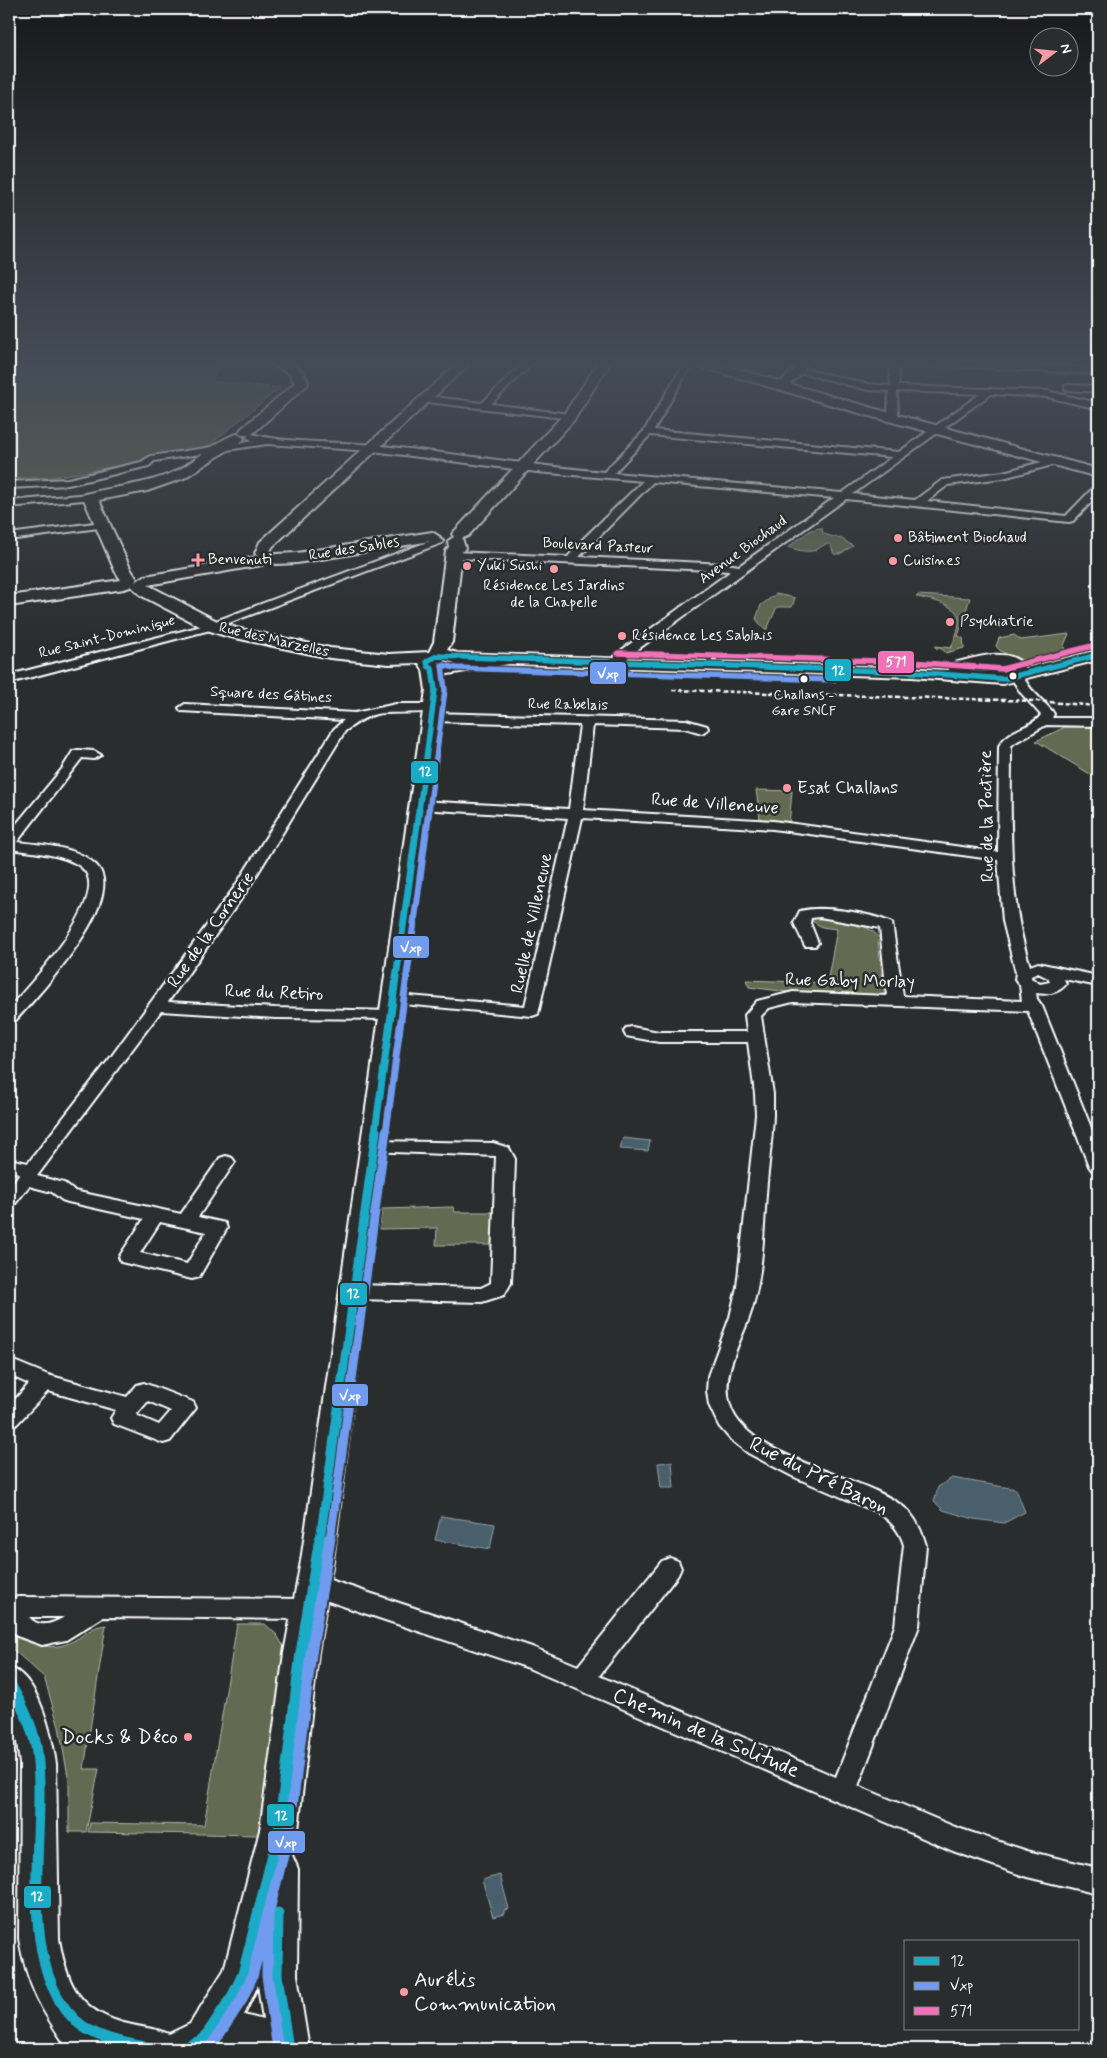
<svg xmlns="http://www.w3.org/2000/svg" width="1107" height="2058" viewBox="0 0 1107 2058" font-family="Mynerve,sans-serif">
<rect width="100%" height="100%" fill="#2a2d2e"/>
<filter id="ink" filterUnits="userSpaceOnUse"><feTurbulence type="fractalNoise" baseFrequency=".02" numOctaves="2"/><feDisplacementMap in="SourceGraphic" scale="10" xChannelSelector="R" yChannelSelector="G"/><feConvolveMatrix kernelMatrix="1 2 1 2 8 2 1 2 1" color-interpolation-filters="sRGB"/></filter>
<g filter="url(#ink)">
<path fill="#636b51" stroke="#b1b5a8" d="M51,360L206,362L220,366L211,381L280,388L202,451L54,477L9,479V366L34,368Z
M819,528H822L823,534L842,539L853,546L840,554H834L830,544C823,544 822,547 816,550C807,553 796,550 788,547L811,530Z
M776,594L795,598L792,607H777L767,629H764L756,619L761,605Z
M918,595L970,598L958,636L963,638L964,648L946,653L942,649L936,648L935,646L951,648C954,640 959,630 959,621C960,604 928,599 916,597Z
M1069,634L1064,645L1065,656C1052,667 1005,661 996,646L999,638L1014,635L1021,640Z
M1098,726V779L1036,741L1065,727Z
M756,790L792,791L789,825L767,823L760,819Z
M814,918C834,921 868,920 880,939L878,941L884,989L888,990L887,993L881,995L796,993L749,987L746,980L827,983L837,929L822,927L812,921Z
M453,1207L455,1212H494L492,1245H436L437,1228L379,1229L382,1209Z
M9,1605C9,1611 9,1619 11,1624C23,1644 48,1652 69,1643C83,1637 90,1626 106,1625L84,1769H99L86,1832H69V1782L59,1727L44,1677L9,1646Z
M237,1624H265L277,1635L285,1649L258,1835L88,1832L90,1823L204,1825Z"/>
<path fill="#48616c" stroke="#91a0a7" d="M623,1138L650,1141L648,1151L620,1149Z
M672,1462L674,1488H661L658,1463Z
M952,1478L1016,1489L1025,1512L1004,1523L974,1519L943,1510L934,1501L938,1487Z
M441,1516L495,1524L490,1549L435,1540Z
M500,1875L509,1909L504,1910V1914L493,1917L482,1880Z"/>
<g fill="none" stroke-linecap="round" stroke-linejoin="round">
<g stroke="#fff" stroke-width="4">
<path id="street" d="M527,360H536L491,404L569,414L572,415V419L427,402L423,399L427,396L482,403Z
M686,360H694L654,430L899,452L980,394L897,391L898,415L890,419L885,416L888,414L889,391L868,390L802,373L784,389H778V385L801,362L805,365V369L868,384L891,386L890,370L894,367L898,370L899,386L1047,391L1098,403V409L1047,397L991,394L853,494L915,500L942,480L1003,472L1057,458L1060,459V463L1003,478L948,485L927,501L1066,516L1094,487L1098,486V495L1073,521L1069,522L846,499L630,655L622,666L618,667L612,663L616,654L731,571L454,558L449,555L454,552L568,557L578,544L643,481L537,472L372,451L267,444L154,461L149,466L68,485L9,488V482L68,479L141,462L151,456L254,441L246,437L251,434C291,444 332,441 373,445C450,453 527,465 604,472L644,431ZM650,435L892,457L842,493L614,473ZM653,482L834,498L739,566L726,564L579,557Z
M932,360L1098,368V374L929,365V361Z
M1068,385L1098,386V392L1065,390V386Z
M90,494L94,495V499L9,507V501Z
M102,522L106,523V527L9,540V534Z
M438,538L443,541L442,543L210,630L9,683V675L202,626Z
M1016,672L1020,673L1031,689L1052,711L1054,714L1052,718H1098V726L1046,725L1014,743L1011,746C1011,819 1007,895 1030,966L1038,963L1098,976V986L1064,979L1066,984C1059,993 1047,995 1036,993L1037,999L1042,1006L1098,1145V1172L1092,1170L1089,1166L1028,1011L793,1002L769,1008L761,1016L773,1094V1115C772,1141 768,1168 766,1194C763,1235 763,1279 749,1318C739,1345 721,1375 730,1405C746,1460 868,1475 906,1509C916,1518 922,1532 926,1545L919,1626L858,1786L955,1827L1027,1851L1098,1868V1894L1027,1877L953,1851L526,1667L304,1593L301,1586L304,1579L312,1576L324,1578L532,1647L578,1666L662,1561L670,1558L678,1561L681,1568L678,1575L599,1676L836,1777L895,1626L904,1545C900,1531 892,1522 879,1513L792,1476L748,1453L731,1440L719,1426L709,1405L707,1391L708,1376L730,1317L737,1287L756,1115L755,1094L748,1042H659L626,1036L624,1032L626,1028L632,1027L659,1032H747L745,1015L757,1001L793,992L887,996L880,928L820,917L811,918L810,923L818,943L815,946H805L794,923L800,911C823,905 871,913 892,923L903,996L1022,1001L1020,985L1015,979L1016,973L1003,921L998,860L773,829L582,818L538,1014L532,1016L403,1004L401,1001L409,996L525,1006L568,818L419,809L412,805L419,801L569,809L580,725L432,721L426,717L432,713L686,720L707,726L708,729L702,733L685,728L593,725L583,810L773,821L998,852L999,746C1010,727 1031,729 1041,715L1021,693L1010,676ZM1038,973L1048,978L1050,982L1040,984L1031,978V976Z
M185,704L355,713L396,704H433L439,708C433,715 390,711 376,714C364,717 355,724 345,731L248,889L168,1002L275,1008L391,1011L397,1013L399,1016L397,1019L275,1018L161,1011L37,1176L64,1183L74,1191L181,1214L220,1158L226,1156L232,1158L235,1162L198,1217L225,1223L227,1228L199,1277L192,1279L121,1262L119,1257L144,1219L68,1202L62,1200L52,1192L29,1186L15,1204L9,1206V1188L20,1173L9,1171V1159L28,1163L111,1057L234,888L334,729L344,720L181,711L179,708ZM160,1222L206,1232L187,1264L140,1253Z
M78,750L94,751L101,755L94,759L82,758L17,842C42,845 77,846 96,865C130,898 37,997 15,1021L9,1023V1008C29,986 108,901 85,871C72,854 28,852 9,849V833L62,769L73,751Z
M374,1141L493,1143L509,1148L515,1159L511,1283L504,1295L482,1302L354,1299L347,1297L344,1292L347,1287L354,1285L481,1288L491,1283L496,1156L368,1151L365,1147L368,1143Z
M9,1359L48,1375L127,1397L137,1385L144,1383L193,1402L196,1408L170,1441L163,1443L114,1424L111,1418L116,1410L48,1391L16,1425L9,1427V1406L29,1384L9,1375ZM148,1401L171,1411L159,1425L136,1415Z
M17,1597L308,1599L316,1602L319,1609L316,1616L308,1619L103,1617L66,1640L42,1645L17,1636L9,1626V1600ZM29,1617H64C53,1624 39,1629 29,1617Z"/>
</g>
<g stroke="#fff" stroke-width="4">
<path id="secondary" d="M263,360C281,360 304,362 308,384L251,435H241L239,432L241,429L295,383L290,374Z
M461,360H474L272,547L269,556H257L255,553L260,542Z
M600,360H612L574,420L468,536L462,538L465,548L462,552L452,642L447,650L457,653L949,670L951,664C971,659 1011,644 1025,668L1098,650V660L1003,684L912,677L509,664L442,675L444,690L440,722L333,1561L318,1653L298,1830L292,1855L298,1869L297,1975L309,2049H68C41,2009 28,1988 19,1939L20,1764L17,1742L9,1714V1667C39,1677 52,1735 56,1764L59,1939C66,1979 76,2007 117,2021C134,2027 152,2027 169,2034L190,2024L224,1970L260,1830L284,1653L301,1561L426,690L423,670L419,663L389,664L330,658L226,636L207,630L142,596L131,586L133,583L130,587L124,589L9,606V596L121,580L115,571L83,497L85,494C115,486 146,485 174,472C194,463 219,438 237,434L244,438L242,441L184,478L147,491L99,500L131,570L137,579L135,582L145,576L256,557L262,559L264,562L262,565L148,585L219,622L236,628L330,648L389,654L429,652L434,642L446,551L449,547L448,541L454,537L452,534L564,414ZM445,660L455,663H437ZM990,665H998L1009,672L970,671ZM258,1985L263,2020L244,2015Z
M686,360H706L876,409L1098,469V477L866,415L688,363Z
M432,532L440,537L437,540L297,563L276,564L268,559L276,554L297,553Z"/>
</g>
<use href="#street" fill="#2a2d2e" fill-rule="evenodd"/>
<use href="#secondary" fill="#2a2d2e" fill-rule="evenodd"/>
<path stroke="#fff" stroke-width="2.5" stroke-dasharray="4.5 2.5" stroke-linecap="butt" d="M672,690L1036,701L1098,706"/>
<g stroke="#2a2d2e" stroke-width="8">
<path id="bus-1-far3" d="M419,811L435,690L432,668L428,666L427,661L437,656L912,672L1003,679L1098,655"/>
</g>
<g stroke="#2a2d2e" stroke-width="11">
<path id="bus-1-far2" d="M375,1132L419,810"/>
</g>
<g stroke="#2a2d2e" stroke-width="13">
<path id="bus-1-far1" d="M320,1540L376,1131"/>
</g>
<g stroke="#2a2d2e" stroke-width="15">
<path id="bus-1" d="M9,1683C22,1704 34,1728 37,1753C47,1830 14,1961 75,2020C96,2040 129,2044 156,2049
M278,1913L277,1975L288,2049
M182,2049L204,2039L233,1995L243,1974L279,1830L301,1653L320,1538"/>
</g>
<g stroke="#2a2d2e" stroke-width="8">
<path id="bus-2-far3" d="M429,811L445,690L442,665L456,668L834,680"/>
</g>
<g stroke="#2a2d2e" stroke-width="11">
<path id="bus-2-far2" d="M386,1132L429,810"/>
</g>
<g stroke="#2a2d2e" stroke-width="13">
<path id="bus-2-far1" d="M330,1540L386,1131"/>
</g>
<g stroke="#2a2d2e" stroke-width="15">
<path id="bus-2" d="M268,1913L267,1976L278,2049
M206,2049L212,2045L241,2001L252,1977L289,1832L311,1654L330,1538"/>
</g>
<g stroke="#2a2d2e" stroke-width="8">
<path id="bus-3" d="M618,653L912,662L1002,669L1096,645"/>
</g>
<use href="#bus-1-far3" stroke="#1aabc7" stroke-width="5.5"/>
<use href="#bus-1-far2" stroke="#1aabc7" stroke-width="7"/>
<use href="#bus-1-far1" stroke="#1aabc7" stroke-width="9"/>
<use href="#bus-1" stroke="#1aabc7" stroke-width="11"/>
<use href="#bus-2-far3" stroke="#709bef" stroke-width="5.5"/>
<use href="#bus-2-far2" stroke="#709bef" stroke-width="7"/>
<use href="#bus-2-far1" stroke="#709bef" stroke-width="9"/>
<use href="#bus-2" stroke="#709bef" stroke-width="11"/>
<use href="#bus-3" stroke="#f272ba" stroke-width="5.5"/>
</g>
</g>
<linearGradient id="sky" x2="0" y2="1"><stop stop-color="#171919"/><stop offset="0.56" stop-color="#444c57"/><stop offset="1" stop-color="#444c57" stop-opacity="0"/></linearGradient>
<rect width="1107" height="648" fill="url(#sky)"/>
<g fill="#ff9aa2" stroke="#2a2d2e" stroke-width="2">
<circle cx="898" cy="538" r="5"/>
<path d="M195.5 552.5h5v5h5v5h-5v5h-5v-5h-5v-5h5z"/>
<circle cx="893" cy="561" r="5"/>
<circle cx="467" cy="566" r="5"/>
<circle cx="554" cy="569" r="5"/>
<circle cx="950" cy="622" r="5"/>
<circle cx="622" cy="636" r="5"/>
<circle cx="787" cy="788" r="5"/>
<circle cx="188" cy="1737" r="5"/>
<circle cx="404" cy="1992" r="5"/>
</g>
<g fill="#fff" stroke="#2a2d2e" stroke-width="2">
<circle cx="1013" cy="676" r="4.5"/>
<circle cx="804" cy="679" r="4.5"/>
</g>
<g text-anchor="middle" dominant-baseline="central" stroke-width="5" stroke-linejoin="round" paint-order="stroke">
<g font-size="14" fill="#fff" stroke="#2a2d2e">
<text x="804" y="695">Challans -<tspan x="804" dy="16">Gare SNCF</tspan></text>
</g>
<g font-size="15" fill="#fff" stroke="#2a2d2e" text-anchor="start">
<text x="908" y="538">Bâtiment Biochaud</text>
<text x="208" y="560">Benvenuti</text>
<text x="903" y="561">Cuisines</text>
<text x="477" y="566">Yuki Sushi</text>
<text x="554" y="586" text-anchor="middle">Résidence Les Jardins<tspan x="554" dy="17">de la Chapelle</tspan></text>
<text x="960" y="622">Psychiatrie</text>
<text x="632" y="636">Résidence Les Sablais</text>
</g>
<g font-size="15" fill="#fff" stroke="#2a2d2e">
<text transform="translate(598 546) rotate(3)">Boulevard Pasteur</text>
<text transform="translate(354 549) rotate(-9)">Rue des Sables</text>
<text transform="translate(743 550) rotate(-36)">Avenue Biochaud</text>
<text transform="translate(107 637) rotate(-14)">Rue Saint-Dominique</text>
<text transform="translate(274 640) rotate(13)">Rue des Marzelles</text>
<text transform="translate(271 695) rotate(3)">Square des Gâtines</text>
<text transform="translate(568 705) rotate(1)">Rue Rabelais</text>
</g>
<g font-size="18" fill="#fff" stroke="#2a2d2e" text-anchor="start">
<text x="797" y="788">Esat Challans</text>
</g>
<g font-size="18" fill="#fff" stroke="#2a2d2e">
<text transform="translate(715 804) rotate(4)">Rue de Villeneuve</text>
<text transform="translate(987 816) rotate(-91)">Rue de la Poctière</text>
<text transform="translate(532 923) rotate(-78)">Ruelle de Villeneuve</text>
<text transform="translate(211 930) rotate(-55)">Rue de la Cornerie</text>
<text transform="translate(850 981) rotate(1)">Rue Gaby Morlay</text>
<text transform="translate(274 993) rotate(2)">Rue du Retiro</text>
</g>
<g font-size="21" fill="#fff" stroke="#2a2d2e">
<text transform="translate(819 1476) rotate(26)">Rue du Pré Baron</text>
<text transform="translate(706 1733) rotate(23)">Chemin de la Solitude</text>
</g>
<g font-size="21" fill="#fff" stroke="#2a2d2e" text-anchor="end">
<text x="178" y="1737">Docks &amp; Déco</text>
<text x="414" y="1980" text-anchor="start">Aurélis<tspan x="414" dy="24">Communication</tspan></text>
</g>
</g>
<g stroke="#2a2d2e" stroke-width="2">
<rect x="877" y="650" width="38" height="24" rx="5" fill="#f272ba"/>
<rect x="824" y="658" width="28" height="24" rx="5" fill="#1aabc7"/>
<rect x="589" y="661" width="38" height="24" rx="5" fill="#709bef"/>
<rect x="410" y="760" width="29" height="24" rx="5" fill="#1aabc7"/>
<rect x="392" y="935" width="38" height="24" rx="5" fill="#709bef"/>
<rect x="339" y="1282" width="29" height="24" rx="5" fill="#1aabc7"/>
<rect x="331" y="1383" width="38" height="24" rx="5" fill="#709bef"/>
<rect x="266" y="1803" width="29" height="24" rx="5" fill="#1aabc7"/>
<rect x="267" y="1830" width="39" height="24" rx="5" fill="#709bef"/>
<rect x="23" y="1885" width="29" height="24" rx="5" fill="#1aabc7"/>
</g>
<g font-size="14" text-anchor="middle" font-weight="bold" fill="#fff">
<text x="896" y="666">571</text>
<text x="838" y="675">12</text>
<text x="608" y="678">Vxp</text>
<text x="425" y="776">12</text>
<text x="411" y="952">Vxp</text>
<text x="353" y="1298">12</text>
<text x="350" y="1400">Vxp</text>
<text x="281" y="1820">12</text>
<text x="286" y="1847">Vxp</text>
<text x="37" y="1901">12</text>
</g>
<rect width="1107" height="2058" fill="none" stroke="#2a2d2e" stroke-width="30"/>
<rect x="15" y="15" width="1077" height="2028" fill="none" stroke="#fff" stroke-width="2" filter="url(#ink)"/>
<rect x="904" y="1940" width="175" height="90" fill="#2a2d2e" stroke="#7f8182"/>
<rect x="914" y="1957" width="25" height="8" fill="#1aabc7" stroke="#7f8182"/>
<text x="950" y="1966" font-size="15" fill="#ffffff">12</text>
<rect x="914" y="1982" width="25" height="8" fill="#709bef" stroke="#7f8182"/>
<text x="950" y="1990" font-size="15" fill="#ffffff">Vxp</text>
<rect x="914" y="2007" width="25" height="8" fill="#f272ba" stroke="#7f8182"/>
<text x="950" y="2016" font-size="15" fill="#ffffff">571</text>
<g transform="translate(1054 52) rotate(74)"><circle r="24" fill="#2a2d2e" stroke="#7f8182"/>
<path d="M0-4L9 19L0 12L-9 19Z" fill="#ff9aa2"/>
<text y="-8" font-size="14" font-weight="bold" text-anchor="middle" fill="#ffffff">N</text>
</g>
</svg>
